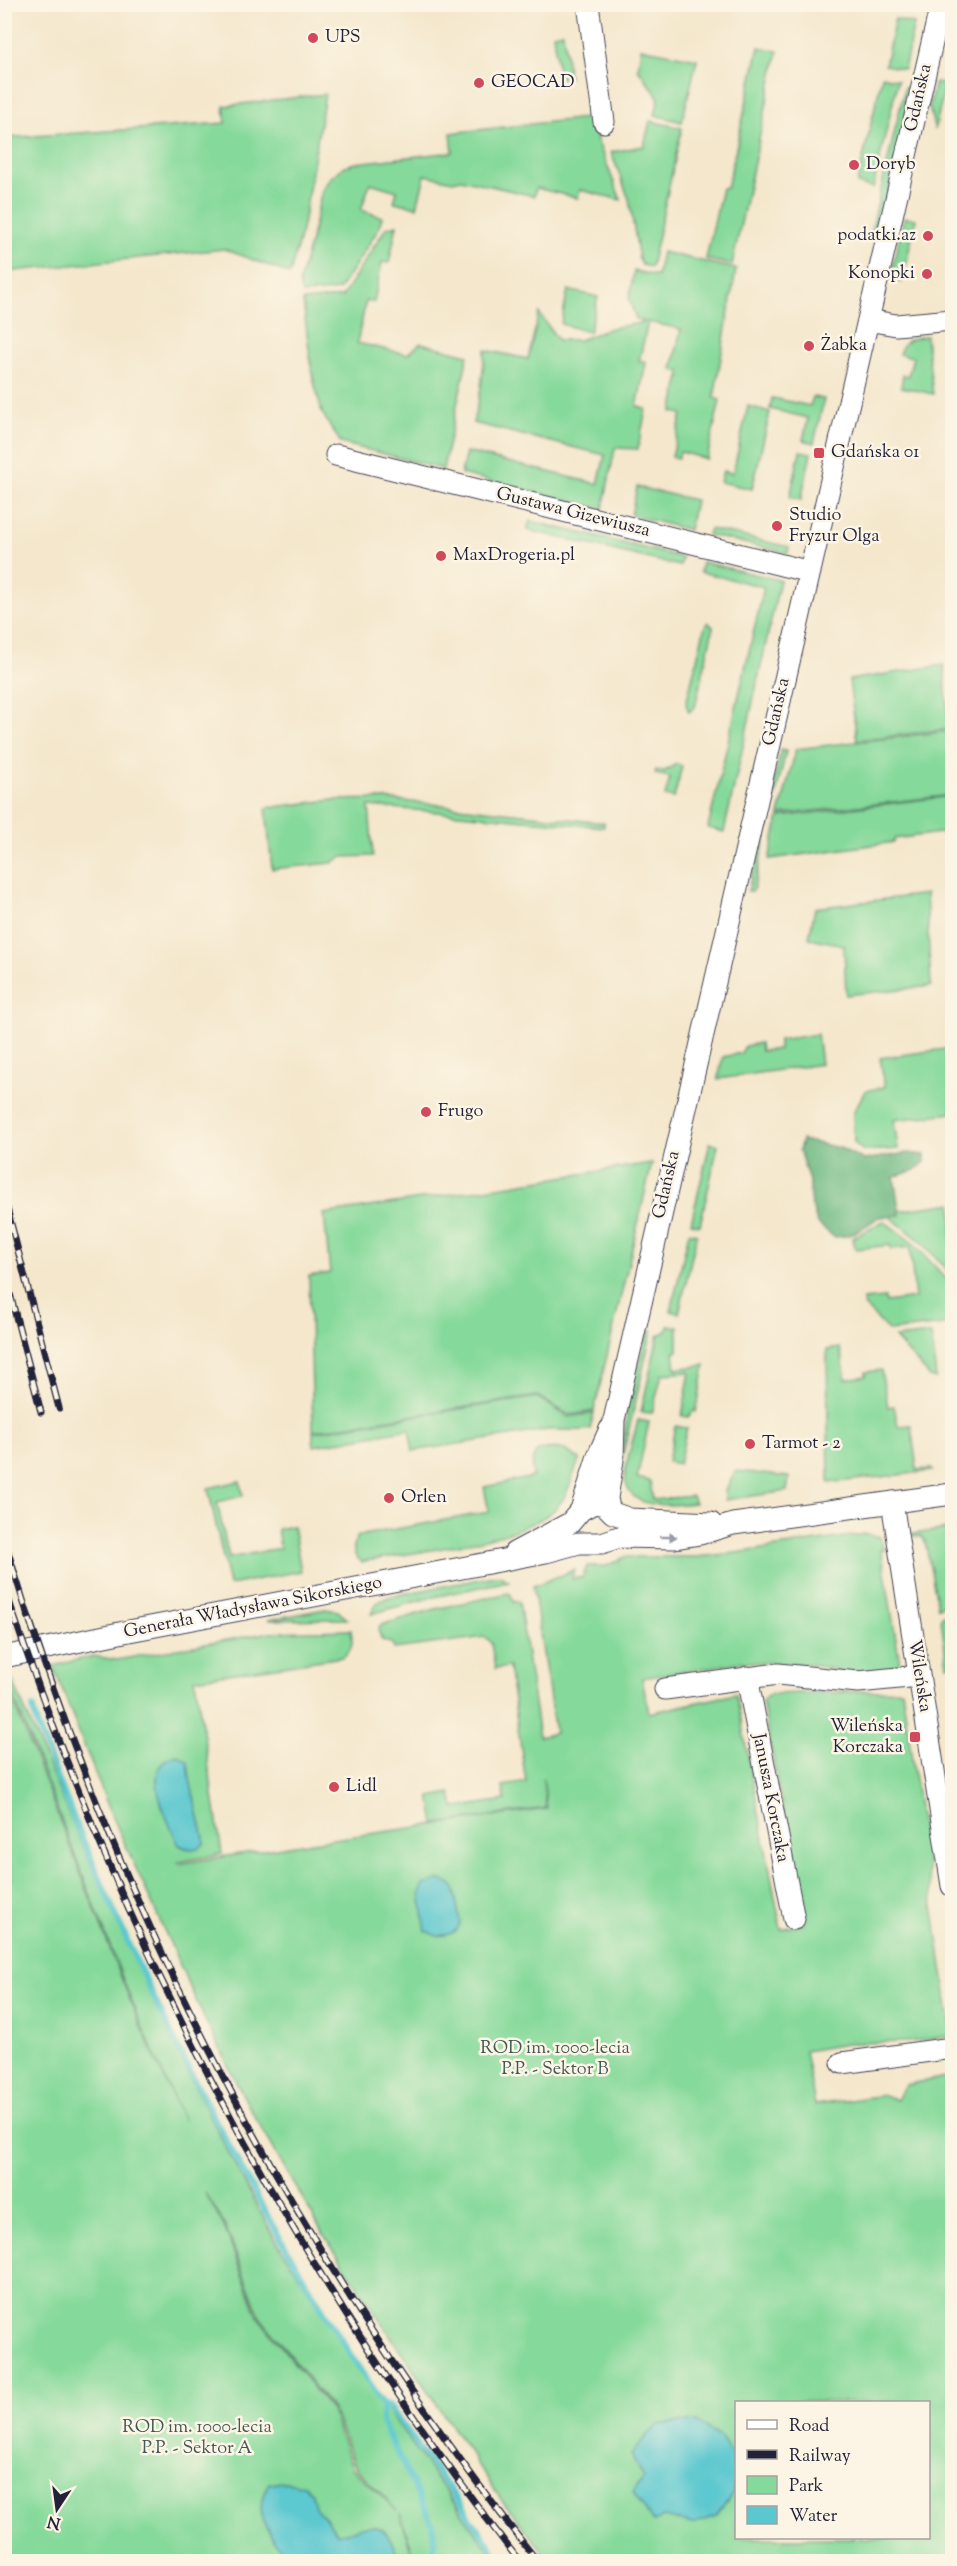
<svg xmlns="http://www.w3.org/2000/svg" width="957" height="2566" viewBox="0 0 957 2566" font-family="'Sorts Mill Goudy',serif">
<rect width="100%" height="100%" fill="#fcf5e5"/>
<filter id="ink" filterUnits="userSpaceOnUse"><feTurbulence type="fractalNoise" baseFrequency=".0167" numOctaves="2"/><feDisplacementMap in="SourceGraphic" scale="12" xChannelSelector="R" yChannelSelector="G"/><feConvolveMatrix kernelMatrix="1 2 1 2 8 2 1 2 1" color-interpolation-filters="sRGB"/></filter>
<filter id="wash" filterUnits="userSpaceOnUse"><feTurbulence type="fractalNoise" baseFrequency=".008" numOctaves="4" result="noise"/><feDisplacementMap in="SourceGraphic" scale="24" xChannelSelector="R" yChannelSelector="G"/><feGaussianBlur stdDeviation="1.35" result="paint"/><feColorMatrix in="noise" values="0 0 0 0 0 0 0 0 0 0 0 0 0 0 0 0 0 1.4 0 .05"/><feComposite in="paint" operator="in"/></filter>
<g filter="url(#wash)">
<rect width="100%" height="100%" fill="#f4e7cc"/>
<path fill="#85d99a" stroke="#547e6a" stroke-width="1.5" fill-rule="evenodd" d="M895,19L914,24L904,69L885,65Z
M563,32L569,77L559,78L553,34Z
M759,47L778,51L732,265L706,259L722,188H727Z
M641,48L697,59L682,122L655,115L659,98L638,69Z
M882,76L898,80L873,188L857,184Z
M935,82L945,85L935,130L929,107Z
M905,87L911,89L878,233L871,232Z
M325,94L303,225L290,274L224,249L5,272V138L226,123L224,106Z
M586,118L594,125L597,140L621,200L580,190L578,198L536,188L534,196L461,179L453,181L425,175L417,207L394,202L397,191L370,183L361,210L382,217L378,230L339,290L302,294L299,282L311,240L322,190L331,177L345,166L356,163L453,152L451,133Z
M650,121L682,128L651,267L642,265L639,259L629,199L611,152L644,146Z
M904,217L916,219L902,282L890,279Z
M397,225L389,263L382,262L374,302L366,301L357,343L407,354L421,343L468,355L443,469L341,443L322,413L312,374L303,301L342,297L386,228Z
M662,252L736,269L714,398L720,400L707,459L680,452L678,458L672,457L682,414L672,412L681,372L672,370L681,329L648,322L639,361L646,363L637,406L646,409L638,449L615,448L603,509L461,474L466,452L598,484L605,455L473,423L481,388L485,350L528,359L539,313L558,340H580L611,328L646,322L636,319L629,299L634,271L657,276Z
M568,290L598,297L589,332L561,324Z
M926,336V337L933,394L901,387L903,375L908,376L913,357L899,354C904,339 912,338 926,336Z
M813,397L824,399L814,443L803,440L808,418L770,409L772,398L810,406Z
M748,406L770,412L752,489L720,482L723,471L733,473Z
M800,451L811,453L801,500L790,497Z
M637,487L695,500L689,530L631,515Z
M530,521L682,557L680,566L527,530Z
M710,529L789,547L788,553L708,535Z
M702,562L780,580L724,832L708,828L764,587L700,572Z
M708,622L713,627L711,637L695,707L689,712L686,704L705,626Z
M944,665L949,729L857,740L849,680Z
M949,731L952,758V795L779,815L796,749Z
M781,750L786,751L753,891H748Z
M676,764L682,766L674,798L665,796L670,777L655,774L656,770L665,771Z
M952,796V889L948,890L946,832L894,839V842L769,859L779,817Z
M385,799L604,823V827L369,806L373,856L341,857L332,863L272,869L266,808L332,800Z
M926,894L931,986L846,995L844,945L809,938L815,908Z
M817,1034L821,1064L718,1079L723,1057L741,1053L745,1046L760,1043L761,1051L779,1049V1040Z
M952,1048V1113L894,1120L898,1149L864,1151L854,1143L853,1113L865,1091L885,1087L880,1058Z
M710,1143L718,1145L700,1225L691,1223Z
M652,1163L594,1411L569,1415L537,1396L313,1431L309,1276L330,1273L324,1214Z
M952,1203V1275L921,1241L891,1218V1212Z
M884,1221L914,1244L952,1285V1324L889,1331L864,1306L863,1300L885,1298L886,1302L915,1298L910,1247L891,1249L890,1245L856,1249L852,1238Z
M689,1232L697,1234L679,1313L671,1311Z
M668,1326L678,1327V1351L674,1353L676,1369L705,1365L696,1412L693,1411L688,1417L682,1416L690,1372L662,1374L652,1413L641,1412L658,1336L667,1331Z
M652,1330L619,1472L628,1406L647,1331Z
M931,1334L936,1378H931L895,1338Z
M840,1348L846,1379L866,1376V1372L881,1370L888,1407L894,1406L898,1426L911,1425L917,1470L931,1469L933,1471L829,1483L827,1350Z
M537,1397L568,1417L594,1413L590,1429C577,1432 561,1429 547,1430L413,1451L409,1429L313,1446V1432Z
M638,1420L649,1422L637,1478L650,1481L653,1500L692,1496L695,1503C671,1505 626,1512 625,1476C625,1463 635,1434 638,1420Z
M675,1426L687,1428L679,1464L668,1462Z
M563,1449L580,1459C571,1476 570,1494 556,1508C524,1541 407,1553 361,1562L355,1555L353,1545L358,1536L489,1512L484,1487L533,1477C530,1450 536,1447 563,1449Z
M736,1471L789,1477L787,1491L725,1500V1491Z
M240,1481L243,1496L217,1502L229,1558L280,1548L277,1529L293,1526L301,1571L229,1585L208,1488Z
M947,1529L952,1570V1604L938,1607L925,1541L922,1537L913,1536L912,1534Z
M865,1534L880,1537L884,1550L881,1549L900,1664L894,1669L851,1673L809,1664L742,1662L642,1678L649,1713L736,1694L781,1929L804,1924L762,1701L770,1694L902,1690L952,2036L908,2042L852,2043L805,2051L815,2105L884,2095L897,2100L905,2085L952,2076V2561H550L500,2498L396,2344L324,2235L248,2105L204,2018L110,1811L53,1666L93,1656L117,1660L271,1632L351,1630C353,1642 353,1651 342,1657L195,1679L222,1854L178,1862L179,1864L319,1841L547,1809L543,1778L546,1808L435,1824L430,1797L451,1793L454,1808L505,1800L503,1786L526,1782L509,1667L495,1669L491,1642L485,1637L394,1649L393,1644L382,1640L378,1630L381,1625L435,1609L509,1593L511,1595L513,1602L519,1601L539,1737L555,1733L533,1586L574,1570L572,1579L583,1577L587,1566H606L625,1557H696L736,1553ZM736,2402H928V2538H736Z
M495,1576H500L509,1581L429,1598L371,1614L377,1603L388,1597Z
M325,1609L338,1611L347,1619L268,1620Z
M952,1614V1665H947L941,1618L943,1615Z
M5,1674L12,1679C90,1866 170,2049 268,2226C285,2257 307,2286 326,2316C380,2400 437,2481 497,2561H416L400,2513L414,2561H5L4,1883L11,1878L4,1838L5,1680L135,2013L183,2120L136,2013ZM205,2193L224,2223L260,2317L333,2410L356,2468L397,2511L353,2469L331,2410L258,2317L223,2224Z"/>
<path fill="#6cb982" stroke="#476e5e" stroke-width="1.5" d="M802,1140L840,1148L864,1160L907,1153L925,1155V1162L915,1170L894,1177L900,1215C893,1216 882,1215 876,1219C858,1230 857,1236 834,1237L817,1223L810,1199V1184L799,1150Z"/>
<path fill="#5bc8cf" stroke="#3e7585" stroke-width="1.5" d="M178,1755L188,1762L190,1780L204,1838V1844C196,1851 188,1850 179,1845C168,1822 136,1762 178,1755Z
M439,1880L448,1882L454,1887L460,1923C457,1934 447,1935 437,1936L426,1931L420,1893L424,1885Z
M697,2422L719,2435L732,2455L736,2479L732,2495L716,2516L692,2524L664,2517L653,2522L633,2492L644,2478L631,2455L646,2436L661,2423Z
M286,2482L304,2485L312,2494L315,2507L337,2534C345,2534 349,2531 356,2529C384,2518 393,2539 398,2561H292C271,2538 249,2515 269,2483Z"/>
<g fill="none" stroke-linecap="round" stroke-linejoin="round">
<path stroke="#5bc8cf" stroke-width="6" d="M33,1707C34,1721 42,1736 47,1750C60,1784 73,1818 88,1851C170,2045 268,2229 383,2405L390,2407L502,2562
M383,2405L382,2422L433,2525L435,2562"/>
</g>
</g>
<g filter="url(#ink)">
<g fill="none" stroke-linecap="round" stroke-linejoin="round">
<g stroke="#424051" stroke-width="23">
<path id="minor" d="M588,4L604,122
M868,320L896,325L952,320
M336,455L810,572
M892,1502L952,1886
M609,1508L607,1498L613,1460L614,1420L941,4
M581,1510L598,1456L610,1429
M514,1553L570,1523L581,1510L594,1503L605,1505L613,1513L630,1519L711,1523
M4,1657L129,1631L546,1552L579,1543H602L619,1537L675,1538L700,1534L733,1524L952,1494
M747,1677L794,1919
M665,1689L778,1674L858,1682L919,1676
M842,2063L952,2048"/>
</g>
<use href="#minor" stroke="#fff" stroke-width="21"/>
<g stroke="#22223b" stroke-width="7">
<path id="rail" d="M4,1197L59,1408
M4,1271L41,1412
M4,1539C115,1909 298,2259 538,2562
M4,1586C119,1938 292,2269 520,2562"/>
</g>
<use href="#rail" stroke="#fcf5e5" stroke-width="4.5" stroke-dasharray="14" stroke-linecap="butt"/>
</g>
<defs><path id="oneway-solid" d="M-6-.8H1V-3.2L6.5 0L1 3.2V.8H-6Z" transform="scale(1.5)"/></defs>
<use fill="#9c9ca7" href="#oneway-solid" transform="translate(668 1537)"/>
</g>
<g fill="#d1495b" stroke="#fcf5e5" stroke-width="2">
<circle cx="313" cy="38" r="6"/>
<circle cx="479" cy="83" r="6"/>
<circle cx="854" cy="165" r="6"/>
<circle cx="928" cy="236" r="6"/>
<circle cx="927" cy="274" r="6"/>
<circle cx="809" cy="346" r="6"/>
<rect x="813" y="447" width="12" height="12" rx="3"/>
<circle cx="777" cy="526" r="6"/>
<circle cx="441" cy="556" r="6"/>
<circle cx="426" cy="1112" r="6"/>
<circle cx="750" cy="1444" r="6"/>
<circle cx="389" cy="1498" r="6"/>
<rect x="909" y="1731" width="12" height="12" rx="3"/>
<circle cx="334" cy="1787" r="6"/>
</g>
<g text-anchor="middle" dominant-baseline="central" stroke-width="5" stroke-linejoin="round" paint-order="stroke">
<g font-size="18" fill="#22223b" stroke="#fcf5e5" text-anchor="start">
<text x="325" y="38">UPS</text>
<text x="491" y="83">GEOCAD</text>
<text x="866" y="165">Doryb</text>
<text x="916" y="236" text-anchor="end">podatki.az</text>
<text x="915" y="274" text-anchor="end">Konopki</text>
<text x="821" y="346">Żabka</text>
<text x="831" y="453">Gdańska 01</text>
<text x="789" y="516">Studio<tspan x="789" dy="21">Fryzur Olga</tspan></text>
<text x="453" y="556">MaxDrogeria.pl</text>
<text x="438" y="1112">Frugo</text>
<text x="762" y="1444">Tarmot - 2</text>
<text x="401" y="1498">Orlen</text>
<text x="903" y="1727" text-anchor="end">Wileńska<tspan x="903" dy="21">Korczaka</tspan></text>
<text x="346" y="1787">Lidl</text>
</g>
<g font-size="18" fill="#22223b" stroke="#fcf5e5">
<text transform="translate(919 98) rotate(-77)">Gdańska</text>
<text transform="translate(573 513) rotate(14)">Gustawa Gizewiusza</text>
<text transform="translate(777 712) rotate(-77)">Gdańska</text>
<text transform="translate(667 1185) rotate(-77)">Gdańska</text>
<text transform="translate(253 1608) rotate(-11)">Generała Władysława Sikorskiego</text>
<text transform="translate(919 1676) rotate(81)">Wileńska</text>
<text transform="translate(770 1798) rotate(79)">Janusza Korczaka</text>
</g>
<g font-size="18" fill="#405958" stroke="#fcf5e5">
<text x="555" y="2049">ROD im. 1000-lecia<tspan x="555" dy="21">P.P. - Sektor B</tspan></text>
<text x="197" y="2428">ROD im. 1000-lecia<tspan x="197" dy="21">P.P. - Sektor A</tspan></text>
</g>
</g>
<rect width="957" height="2566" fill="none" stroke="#fcf5e5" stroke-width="24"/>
<rect x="735" y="2401" width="195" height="138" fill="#fcf5e5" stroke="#a5a1a1" stroke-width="1.5"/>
<rect x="747" y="2420" width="30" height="9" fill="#ffffff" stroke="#a5a1a1" stroke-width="1.5"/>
<text x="789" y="2431" font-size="18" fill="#22223b">Road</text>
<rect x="747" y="2450" width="30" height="9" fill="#22223b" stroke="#a5a1a1" stroke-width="1.5"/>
<text x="789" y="2461" font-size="18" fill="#22223b">Railway</text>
<rect x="747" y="2476" width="30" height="18" fill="#85d99a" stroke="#a5a1a1" stroke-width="1.5"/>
<text x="789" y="2491" font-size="18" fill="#22223b">Park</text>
<rect x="747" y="2506" width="30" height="18" fill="#5bc8cf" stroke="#a5a1a1" stroke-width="1.5"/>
<text x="789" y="2521" font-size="18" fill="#22223b">Water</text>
<g transform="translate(57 2509) rotate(193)" stroke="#fcf5e5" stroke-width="4.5" paint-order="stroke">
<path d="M0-4.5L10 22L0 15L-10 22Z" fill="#22223b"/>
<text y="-9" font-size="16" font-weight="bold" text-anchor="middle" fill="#22223b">N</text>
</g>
</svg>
